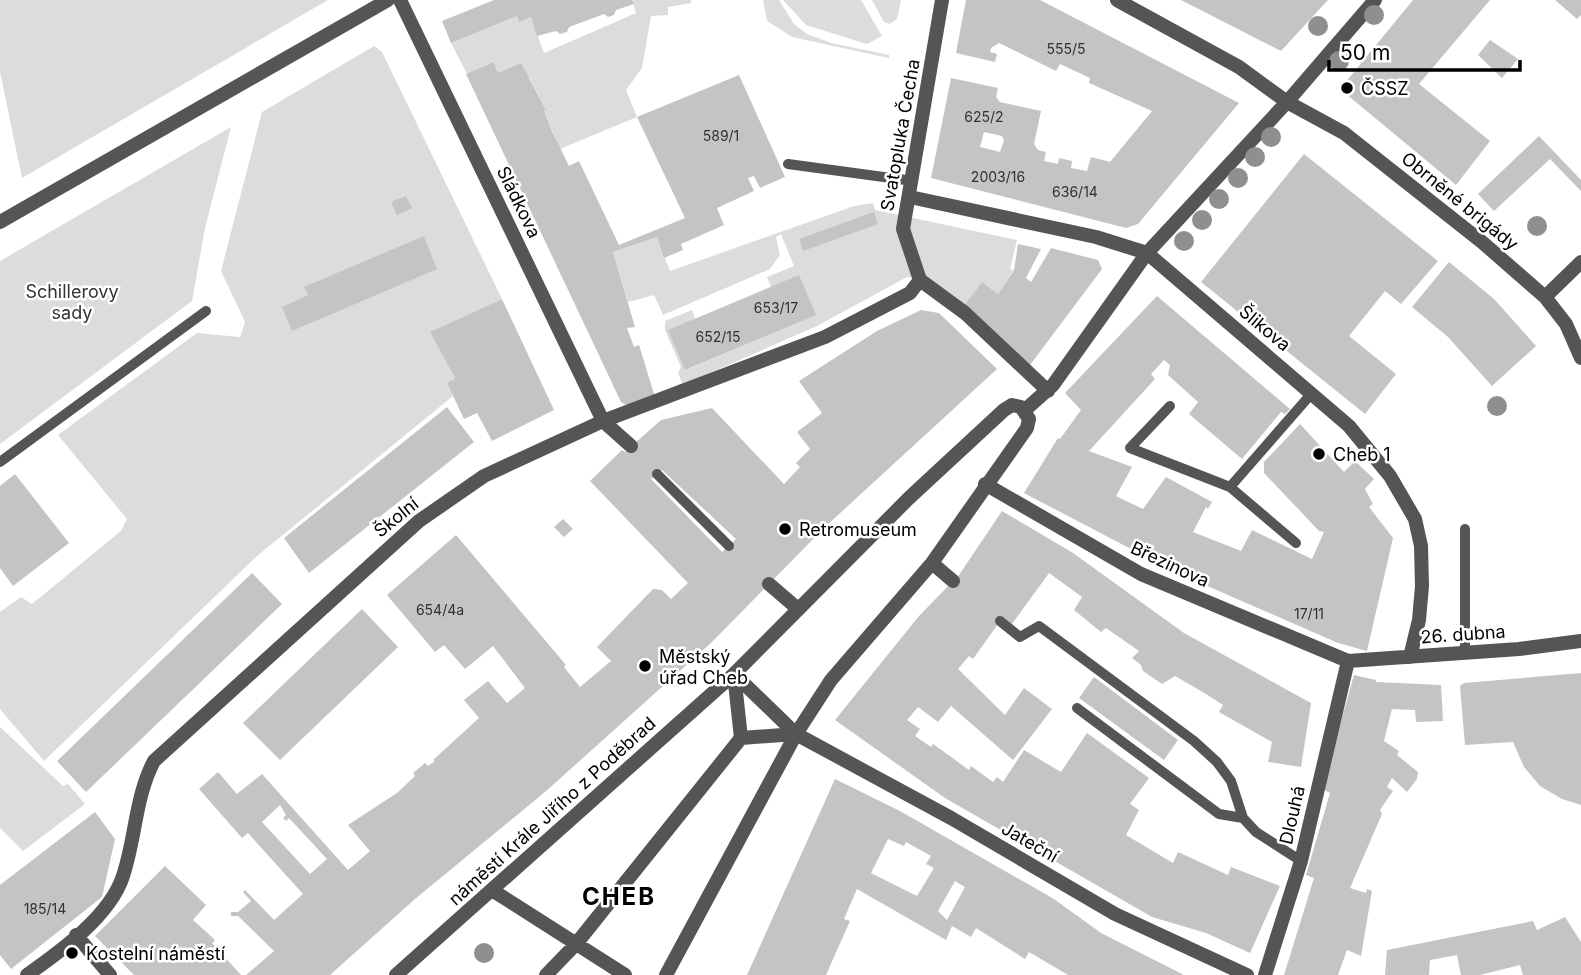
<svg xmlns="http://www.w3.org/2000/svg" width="1581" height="975" viewBox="0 0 1581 975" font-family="Inter,sans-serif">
<rect width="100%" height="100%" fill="#fff"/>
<path fill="#dcdcdc" d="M0,0H328L22,178L0,72Z
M632,0H691V3L668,7V15L651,16L642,68L626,90L637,117L560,149L544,111L546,110L529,77L498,73L492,62L467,74L451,43L517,16L520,21L531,17L544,53L636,13Z
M763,0H779L794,24L807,34L831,43L889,55V58L792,37L767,21Z
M783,0H861L882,36L867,44L806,25Z
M872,0H901L897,19L890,24L884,22Z
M374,46L382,52L502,299L431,332L455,378L447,383L453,396L257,556L44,761L0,709V612L21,597L32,604L121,531L127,519L58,435L197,333L240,337L245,322L221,271L262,112Z
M231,127L205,228L192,301L0,444V261Z
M873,203L875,210L1017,240L1010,269L1013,270L998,294L982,282L964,306L921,279L907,277L817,326L655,397L682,383L678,373L681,367L665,330V321L692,310L695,319L669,331L686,370L815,315L771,287L767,277L794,266L781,234L776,237L780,255L770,269L663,315L654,295L628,302L613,252L657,237L670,271L854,206Z
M0,727L63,786L68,784L85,804L23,851L0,828Z"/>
<path fill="#c4c4c4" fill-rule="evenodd" d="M494,0H632L634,4L616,10L614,15L608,17L604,14L569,27L567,32L560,34L556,31L537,36L531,17L519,22L517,16L451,43L442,21Z
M966,0H1040L1239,103L1138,224L1126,228L931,178L951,78L998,88L996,97L1000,102L1041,111L1034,144L1038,150L1046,152L1044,161L1058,164L1059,158L1072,161L1071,168L1087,171L1091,157L1110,162L1152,111L1089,83L1090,78L1060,64L1056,71L999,43L991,48L990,52L997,54L995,62L956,53ZM984,132L1002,136L1004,140L1000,152L980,147Z
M1181,0H1328L1281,51Z
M1413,0H1490L1419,84L1490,141L1456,185L1340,89Z
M1555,0H1581V15L1577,19Z
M1490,40L1518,59L1502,78L1478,55Z
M493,62L498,73L521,63L546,110L544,111L552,131L569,166L579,161L619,245L685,218L637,117L739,75L785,177L760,188L754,176L748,178L754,191L717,208L724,225L681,244L683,250L664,258L657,237L613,252L635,327L627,328L634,347L639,345L655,397L626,405L621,402L466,74Z
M1539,136L1581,180V191L1550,159L1494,211L1478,194Z
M1304,154L1438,261L1401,304L1385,291L1349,336L1396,374L1365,414L1201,282Z
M406,196L412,208L397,215L391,202Z
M874,212L878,224L803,251L799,239Z
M424,236L437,269L292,331L282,307L308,295L304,287Z
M1018,244L1041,249L1026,278L1031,282L1051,248L1098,260L1102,269L1030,365L963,307L982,282L998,294L1014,270Z
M1449,262L1494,299L1536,346L1492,386L1448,337L1412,307Z
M799,275L816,315L685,370L668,330Z
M1157,296L1290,409L1285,414L1281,412L1242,459L1189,414L1198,402L1168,375L1170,365L1164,360L1151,374L1155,379L1089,451L1132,467L1116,496L1120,498L1143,509L1166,477L1212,502L1208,509L1206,507L1193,532L1241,551L1252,530L1312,559L1324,532L1319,531L1264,473V462L1300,424L1344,472L1355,461L1374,479L1365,489L1373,504L1369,507L1393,538L1367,651L1338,643L1173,571L1024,493L1058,438L1060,439L1081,410L1065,393Z
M502,299L554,410L492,441L477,413L464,419L447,383L455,378L430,332Z
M921,310L939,313L997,369L825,527L712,642L545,792L415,899L330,975H246L274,951L238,916H231V912H238L251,901L243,892L245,890L274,920L303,894L248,833L242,838L199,789L218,772L237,794L262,774L348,870L370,851L348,825L397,793L415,776L413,773L425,763L428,766L435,761L433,760L479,718L464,700L488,681L507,703L525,688L493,646L465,669L444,645L435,652L387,595L456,535L566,665L564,667L580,687L611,661L597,647L653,589L662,590L671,599L688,583L590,481L622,450L625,452L661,420L712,408L784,484L800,467L796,463L810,449L797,432L822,413L799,381L877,331ZM662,470L736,539L722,552L651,479ZM280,805L286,815L283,818L286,821L289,818L327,859L310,874L262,822Z
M447,407L474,442L309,573L284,538Z
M15,474L69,543L13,586L0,568V486Z
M1002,511L1073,553L1184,633L1311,703L1301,767L1268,762L1272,742L1219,712L1223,705L1206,694L1175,676L1162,684L1143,671L1141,665L1132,658L1139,651L1106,628L1101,632L1074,610L1082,597L1049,573L1012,624L1003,617L973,659L969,656L958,669L1005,715L1024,688L1052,709L1013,760L951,706L938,722L918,707L907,720L920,729L915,736L931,747L933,744L969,770L971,766L993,782L997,777L1003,782L1024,750L1061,772L1087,733L1149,778L1130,804L1139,810L1126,835L1173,863L1178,852L1228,875L1231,867L1280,886L1250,953L1206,933L1152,917L945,798L835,720L919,616L959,575Z
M563,519L573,529L564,537L554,527Z
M252,573L282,604L86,792L57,761Z
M362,609L398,647L280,760L243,723Z
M1581,673V805L1562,799L1540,786L1524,767L1513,742L1465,745L1460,686L1464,683Z
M1354,675L1376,680V682L1441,685L1443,721L1416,722L1415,710L1392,709L1384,741L1399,751L1397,755L1418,772L1417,779L1407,792L1392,778L1387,787L1393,791L1380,810L1382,814L1350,888L1366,893L1367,889L1372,891L1361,956L1347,950L1338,975H1284L1314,878L1306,875L1330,793L1322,789Z
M1094,677L1178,740L1164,760L1079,698Z
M835,779L900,811L1054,899L1101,933L1184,975H1068L1029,952L1025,959L976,928L971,937L952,926L946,940L857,889L844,919L850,921L826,975H747ZM888,839L904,846L906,842L931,856L926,864L934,868L917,896L871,873ZM955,881L965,887L947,920L938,911Z
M95,812L115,839L102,897L11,969L0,955V885Z
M165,866L206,905L193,920L213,938L215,941L212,943L241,975H134L95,936Z
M1565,917L1581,942V975H1523L1520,965L1480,975H1461L1457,955L1430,960L1429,975H1385L1387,950L1533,921L1537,930Z"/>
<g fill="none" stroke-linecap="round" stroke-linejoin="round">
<path stroke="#555" stroke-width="10" d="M788,164L913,181
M1170,406L1130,448L1230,487
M0,462L206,311
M657,474L729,546
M1465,529V652
M1296,543L1230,487L1312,393
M1000,621L1020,637L1039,626L1194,741L1217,762L1231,781L1243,818L1256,832L1301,861
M1077,708L1219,814L1243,818"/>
<path stroke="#555" stroke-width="14" d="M400,0L603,421L631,446
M1117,0L1239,67L1287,102L1344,133L1482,242L1545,297L1566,324L1581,358
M910,197L1096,237L1147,253L1349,426L1390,476L1415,519L1421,546L1422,586L1419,620L1410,657
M0,222L388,0
M920,280L965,313L1048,391
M1545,297L1581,262
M1025,410L1053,385L1147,253L1287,102L1375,0
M985,484L1141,574L1348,661L1519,649L1581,641
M932,563L953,581
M769,584L798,609
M734,674L796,734L951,818L1115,914L1247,975
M734,674L741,738L796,734
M492,890L625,975
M76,935L110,975
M27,975C61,951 110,916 123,876C136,837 135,797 154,761L419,521L484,476L603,421L825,337L910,293L920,280L903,229L942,0
M396,975L734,674L909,498L1004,410L1012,405L1021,407L1029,419L1027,428L932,563L831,680L796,734L666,975
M546,975L576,944L741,738
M1265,975L1301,861L1348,661"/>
</g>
<g fill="#8f8f8f">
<circle cx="1374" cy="15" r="10"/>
<circle cx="1318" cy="26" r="10"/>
<circle cx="1339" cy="61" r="10"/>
<circle cx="1271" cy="137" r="10"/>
<circle cx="1255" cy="157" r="10"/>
<circle cx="1238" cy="178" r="10"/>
<circle cx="1219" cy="199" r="10"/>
<circle cx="1202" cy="220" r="10"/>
<circle cx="1537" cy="226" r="10"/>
<circle cx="1184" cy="241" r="10"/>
<circle cx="1497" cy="406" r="10"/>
<circle cx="484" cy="953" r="10"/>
</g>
<g fill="#000" stroke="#fff" stroke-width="2.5">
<circle cx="1347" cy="88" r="7"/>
<circle cx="1319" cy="454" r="7"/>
<circle cx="785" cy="529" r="7"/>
<circle cx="645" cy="666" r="7"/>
<circle cx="72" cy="953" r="7"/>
</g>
<g text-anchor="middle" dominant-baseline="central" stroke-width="5" stroke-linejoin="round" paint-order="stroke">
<g font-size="14" fill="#313131">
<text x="1066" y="48">555/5</text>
<text x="984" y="116">625/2</text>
<text x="721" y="135">589/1</text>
<text x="998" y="176">2003/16</text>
<text x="1075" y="191">636/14</text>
<text x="776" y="307">653/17</text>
<text x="718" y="336">652/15</text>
<text x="440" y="609">654/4a</text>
<text x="1309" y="613">17/11</text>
<text x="45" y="908">185/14</text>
</g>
<g font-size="18" fill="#000" stroke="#fff" text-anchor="start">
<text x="1361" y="88">ČSSZ</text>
<text x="1333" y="454">Cheb 1</text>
<text x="799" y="529">Retromuseum</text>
<text x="659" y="656">Městský<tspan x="659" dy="21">úřad Cheb</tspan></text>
<text x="86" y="953">Kostelní náměstí</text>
</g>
<g font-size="18" fill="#000" stroke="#fff">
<text transform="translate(900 135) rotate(-80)">Svatopluka Čecha</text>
<text transform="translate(1460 201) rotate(39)">Obrněné brigády</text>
<text transform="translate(519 202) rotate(64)">Sládkova</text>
<text transform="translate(1265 328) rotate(40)">Šlikova</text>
<text transform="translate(396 517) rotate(-39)">Školní</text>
<text transform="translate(1170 564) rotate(25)">Březinova</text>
<text transform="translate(1463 634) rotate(-4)">26. dubna</text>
<text transform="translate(552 811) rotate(-42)">náměstí Krále Jiřího z Poděbrad</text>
<text transform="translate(1292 815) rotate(-77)">Dlouhá</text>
<text transform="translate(1030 842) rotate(30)">Jateční</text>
</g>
<g font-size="18" fill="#333" stroke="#fff">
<text x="72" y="291">Schillerovy<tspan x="72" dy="21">sady</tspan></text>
</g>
<g font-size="24" font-weight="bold" letter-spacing="2" fill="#000" stroke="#fff">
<text x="619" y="896">CHEB</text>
</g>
</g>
<path d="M1329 60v10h191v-10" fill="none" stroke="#000000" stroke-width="3.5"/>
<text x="1340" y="60" font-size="21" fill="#000000" stroke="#ffffff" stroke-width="5" paint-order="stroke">50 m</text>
</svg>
